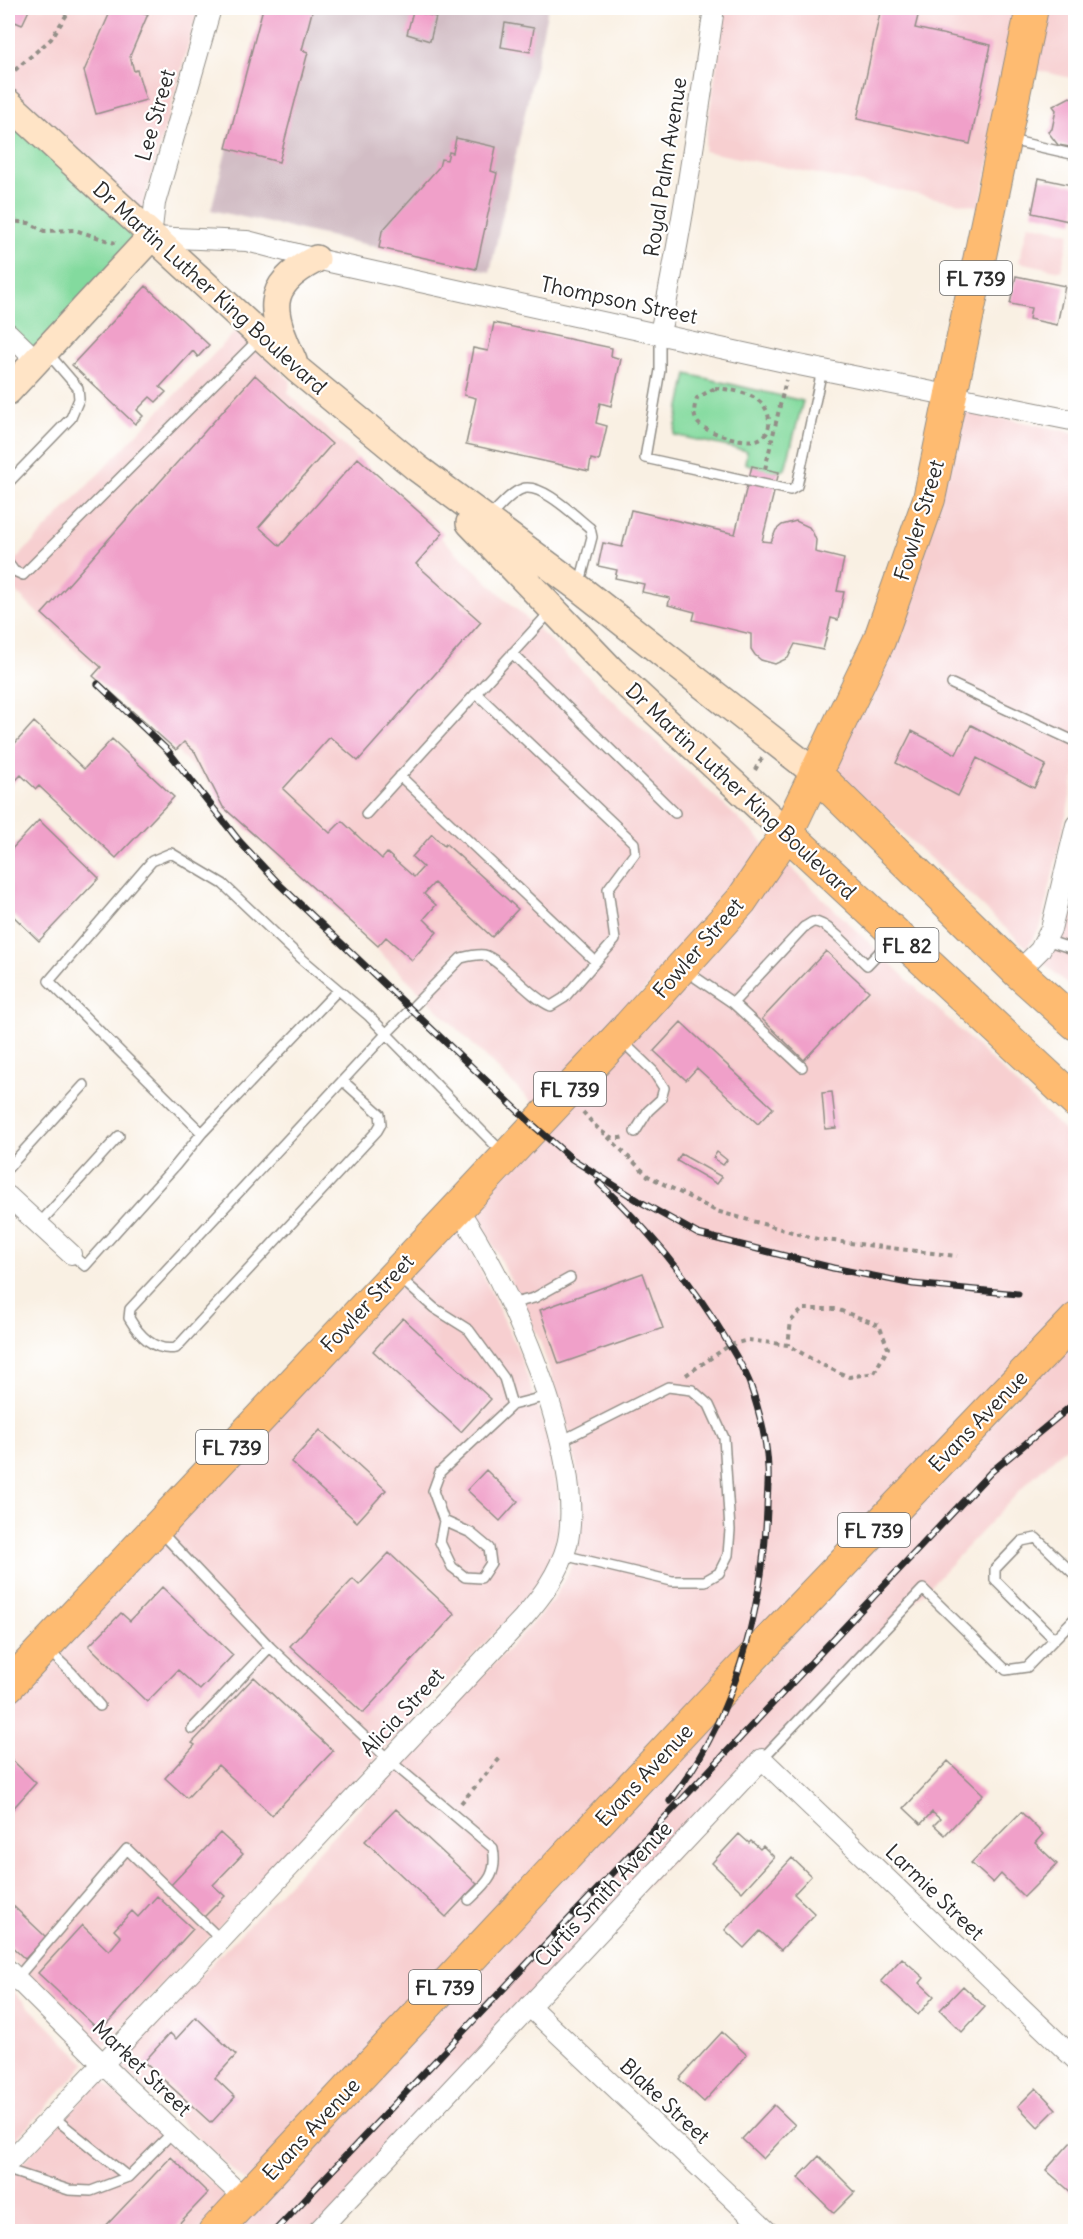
<svg xmlns="http://www.w3.org/2000/svg" width="1083" height="2239" viewBox="0 0 1083 2239" font-family="Delius,sans-serif">
<rect width="100%" height="100%" fill="#fff"/>
<filter id="ink" filterUnits="userSpaceOnUse"><feTurbulence type="fractalNoise" baseFrequency=".0167" numOctaves="2"/><feDisplacementMap in="SourceGraphic" scale="12" xChannelSelector="R" yChannelSelector="G"/><feConvolveMatrix kernelMatrix="1 2 1 2 8 2 1 2 1" color-interpolation-filters="sRGB"/></filter>
<filter id="wash" filterUnits="userSpaceOnUse"><feTurbulence type="fractalNoise" baseFrequency=".008" numOctaves="4" result="noise"/><feDisplacementMap in="SourceGraphic" scale="24" xChannelSelector="R" yChannelSelector="G"/><feGaussianBlur stdDeviation="1.35" result="paint"/><feColorMatrix in="noise" values="0 0 0 0 0 0 0 0 0 0 0 0 0 0 0 0 0 1.4 0 .05"/><feComposite in="paint" operator="in"/></filter>
<g filter="url(#wash)">
<rect width="100%" height="100%" fill="#f9f0e3"/>
<path fill="#f7cfd0" d="M8,8H199L144,201L143,213L8,87Z
M725,8H1021L980,207L704,151Z
M1044,8H1075V79L1032,69Z
M1028,224L1070,233L1061,271L1019,262Z
M237,330L291,381L288,393L766,845L733,894L537,1108L8,584V568Z
M964,410L1075,433V776L1041,926L1027,948L830,766L950,454Z
M782,859L1075,1141V1305L246,2183L117,2062L229,1946L530,1626L553,1599L569,1572L578,1546L581,1521V1494L571,1437L540,1341L486,1230L471,1208Z
M1075,872V992L1043,962L1049,955L1062,930Z
M455,1225L467,1241L519,1352L550,1444L559,1499V1523L556,1542L549,1564L536,1587L515,1611L214,1932L102,2048L8,1955V1701Z
M1075,1333V1439L1030,1480L891,1627L322,2231L229,2232Z
M8,1986L86,2064L8,2148Z
M101,2079L230,2200L200,2231L8,2232V2178Z"/>
<path fill="#d2bdc5" d="M263,8H548L490,272L211,210Z"/>
<path fill="#83da9e" stroke="#578264" stroke-width="1.5" d="M8,103L152,237L35,359L8,334Z
M687,374L803,401L785,469C776,476 755,467 745,463L747,451L674,435Z"/>
<g id="blocks">
<path fill="#f0a0c9" d="M8,8H30L22,25L8,19Z
M112,8H126L148,14L130,56L134,71L137,70L146,100L96,114L84,71Z
M263,8H313L302,50L308,52L279,162L226,148Z
M881,8H920L915,28L991,45L970,144L857,119Z
M413,11L436,17L430,41L407,34Z
M505,23L534,28L530,52L501,47Z
M1070,97L1076,101V148L1058,145L1048,132L1052,129L1056,110L1053,106Z
M456,138L496,147L491,171L497,173L476,269L379,248L382,231L439,167L441,159L447,160L449,152L453,153Z
M1039,178L1076,186V209L1073,222L1032,213Z
M1016,276L1065,286L1057,325L1029,319L1031,308L1010,304Z
M146,286L209,345L198,357L193,351L160,387L166,392L156,402L150,397L137,410L143,416L135,424L72,365Z
M494,323L612,348L611,356L621,359L611,406L600,403L596,423L607,426L599,461L591,459L589,471L466,444L476,398L464,395L473,348L488,351Z
M255,375L332,444L259,527L280,546L358,458L443,533L416,564L481,622L358,761L330,737L283,789L330,833L342,821L382,859L387,853L414,877L423,867L412,857L432,834L444,846L446,844L518,909L492,937L434,883L424,894L436,905L424,919L437,932L412,960L386,937L378,946L223,807L195,752L184,742L176,750L93,676L101,667L42,614Z
M752,466L779,472L762,541L771,542L776,530L782,525L796,521L809,527L813,533L816,540L815,552L844,559L837,591L844,592L838,620L831,618L823,650L795,644L788,658L775,664L761,660L755,655L751,649V634L693,620L695,612L668,605L670,598L642,592L644,584L615,578L617,570L598,566L603,543L622,547L631,510L735,534Z
M34,722L84,769L112,739L174,797L116,858L39,786L36,789L21,775L9,787L8,785V751Z
M971,725L1046,765L1034,788L977,758L958,796L896,763L912,731L956,754Z
M39,820L99,878L39,941L8,911V853Z
M826,951L869,991L804,1060L762,1019Z
M681,1022L773,1108L758,1124L697,1068L686,1080L654,1051Z
M832,1092L836,1128L825,1129L822,1093Z
M717,1152L727,1160L723,1165L713,1158Z
M681,1154L722,1177L717,1184L677,1161Z
M643,1273L663,1328L559,1364L540,1310Z
M403,1318L491,1399L461,1432L373,1351Z
M320,1430L386,1490L357,1522L291,1462Z
M486,1470L518,1501L500,1521L467,1490Z
M389,1553L455,1614L363,1713L290,1646L353,1579L359,1585Z
M162,1587L233,1655L200,1690L178,1670L147,1702L89,1646L121,1613L130,1621Z
M254,1677L333,1751L272,1815L218,1765L187,1798L165,1778L195,1745L192,1743Z
M8,1756L36,1783L8,1814Z
M948,1761L983,1794L945,1835L934,1825L940,1819L932,1812L921,1824L904,1808Z
M396,1809L477,1884L446,1917L365,1841Z
M1021,1812L1043,1834L1035,1843L1057,1864L1024,1897L1001,1874L993,1883L971,1863Z
M220,1833L243,1854L213,1885L225,1896L204,1917L170,1886Z
M739,1834L749,1843L751,1841L760,1849L763,1846L774,1857L742,1892L712,1863Z
M792,1858L811,1876L794,1894L815,1914L781,1950L760,1931L744,1948L725,1930Z
M157,1896L193,1929L100,2031L38,1973L82,1925L109,1951L121,1937L114,1930L132,1911L138,1917Z
M8,1901L46,1937L25,1959L8,1943Z
M902,1958L924,1978L920,1983L934,1996L918,2015L881,1981Z
M963,1986L985,2007L962,2032L940,2010Z
M196,2017L236,2055L215,2078L235,2097L211,2123L144,2062L170,2033L176,2039Z
M722,2032L747,2055L704,2102L679,2079Z
M1036,2088L1056,2109L1038,2127L1018,2106Z
M774,2105L795,2125L763,2159L742,2139Z
M1071,2142L1076,2146L1074,2195L1046,2170Z
M819,2156L855,2192L834,2213L798,2178Z
M171,2157L208,2193L171,2232H100Z"/>
</g>
</g>
<g filter="url(#ink)">
<use href="#blocks" fill-opacity="0" stroke="#928e87" stroke-width="1.5"/>
<g fill="none" stroke-linecap="round" stroke-linejoin="round">
<g stroke="#928e87" stroke-width="12">
<path id="lane" d="M1010,140L1076,155
M660,333V370L645,458L790,490L797,486L822,370
M8,483L71,418L79,399L78,388L47,352
M489,517C499,508 510,493 522,489C541,482 576,517 590,528L592,537L579,586
M8,563L14,571L23,575L259,339
M512,653L675,813
M952,684L1076,742
M400,776L596,962
M366,814L551,611
M1046,940L1076,950
M686,971L733,1003L804,927C807,926 810,923 813,922C827,920 857,956 867,965L892,939
M733,1003L802,1067
M622,1041L653,1071L664,1088L661,1099L648,1111L635,1132
M343,1081L380,1114L381,1124L377,1131L176,1348C155,1352 139,1335 129,1318L130,1309L386,1034L461,958C469,956 476,954 484,955C499,958 529,997 551,1006L564,998L615,940L608,889L635,853L634,843L476,693
M202,1133L338,990
M8,1168L84,1085
M38,1225L119,1136
M71,1254L85,1266L176,1165L202,1133L49,981L152,861L171,853L223,884L301,958L369,1016L502,1152
M399,1277L434,1308L469,1330L504,1378L512,1405L440,1472L433,1491L444,1521L440,1542L452,1567L465,1577L481,1578L491,1563L489,1548L471,1533L444,1521
M510,1304L534,1298L570,1278
M512,1405L547,1396
M561,1441L668,1387L692,1390L709,1405L724,1438L730,1530L728,1555L719,1573L705,1581H672L563,1555
M160,1531L270,1647L389,1760L493,1848C498,1875 487,1883 469,1900
M1054,1639L995,1580V1569L1022,1541L1036,1538L1076,1576
M48,1650L71,1672L100,1706
M192,1729L270,1647
M762,1759L923,1589L1006,1670L1027,1667L1076,1617
M16,1979L127,1849L221,1940
M52,2116L128,2177L173,2132
M8,2170L69,2190L91,2191L128,2177"/>
</g>
<g stroke="#928e87" stroke-width="22">
<path id="street" d="M211,8L155,203L151,237L247,241L316,259L789,363L1076,421
M8,333L36,360
M660,333C683,226 698,117 714,8
M1018,972L1040,950L1051,929L1076,825
M8,1196L71,1254
M8,1970L124,2085L245,2199
M529,2006L768,2232
M8,2163L221,1940L523,1618C542,1596 559,1574 567,1545C588,1458 507,1279 457,1208
M317,2232L762,1759L1076,2060"/>
</g>
<g stroke="#928e87" stroke-width="30">
<path id="secondary" d="M8,103L298,370L417,468L579,588L815,773
M293,361C271,312 262,287 316,259
M8,391L151,237
M470,523L612,671L787,833"/>
</g>
<g stroke="#928e87" stroke-width="34">
<path id="primary" d="M815,773L1018,972L1076,1024
M787,833L1076,1102
M8,1686L629,1026L741,901L787,833L879,641L929,499L1032,8
M214,2232L736,1675L1076,1319"/>
</g>
<path stroke="#928e87" stroke-width="4" stroke-dasharray="4.5 4.5" stroke-linecap="butt" d="M8,76L51,39L71,8
M8,221L29,223L44,231L75,230L115,243
M715,388C737,390 771,395 769,425C768,432 766,436 759,439C748,445 707,433 699,424C692,417 694,406 697,398Z
M765,469L786,380
M755,770L762,758
M583,1112C593,1123 607,1143 624,1137
M608,1137L648,1176L716,1211L817,1239L957,1256
M686,1375L730,1345L748,1340L788,1345L820,1364L849,1377L874,1373L888,1348L879,1325L836,1309H803L791,1321L788,1345
M461,1803L501,1757"/>
<use href="#lane" stroke="#fff" stroke-width="9"/>
<use href="#street" stroke="#fff" stroke-width="20"/>
<use href="#secondary" stroke="#ffe4c6" stroke-width="27"/>
<use href="#primary" stroke="#febb71" stroke-width="32"/>
<g stroke="#2b2b2b" stroke-width="7">
<path id="rail" d="M98,684L168,751L240,842L280,885L534,1126L572,1159L639,1201L698,1234L833,1268L913,1284L1018,1294
M599,1183C647,1228 690,1280 724,1336C733,1351 744,1368 750,1384C759,1410 767,1441 768,1468C769,1482 767,1495 767,1509C763,1611 734,1719 670,1801
M274,2232L991,1472L1076,1402"/>
</g>
<use href="#rail" stroke="#fff" stroke-width="4.5" stroke-dasharray="14" stroke-linecap="butt"/>
</g>
</g>
<g text-anchor="middle" dominant-baseline="central" stroke-width="4.5" stroke-linejoin="round" paint-order="stroke">
<g fill="#fff" stroke="#6b6b6b" stroke-width="1.5">
<rect x="940" y="261" width="72" height="34" rx="4.5"/>
<rect x="875.5" y="928" width="63" height="34" rx="4.5"/>
<rect x="534" y="1072" width="72" height="34" rx="4.5"/>
<rect x="196" y="1430" width="72" height="34" rx="4.5"/>
<rect x="838" y="1513" width="72" height="34" rx="4.5"/>
<rect x="409" y="1970" width="72" height="34" rx="4.5"/>
</g>
<g font-size="20" font-weight="bold" fill="#2b2b2b">
<text x="976" y="278">FL 739</text>
<text x="907" y="945">FL 82</text>
<text x="570" y="1089">FL 739</text>
<text x="232" y="1447">FL 739</text>
<text x="874" y="1530">FL 739</text>
<text x="445" y="1987">FL 739</text>
</g>
<g font-size="21" fill="#2b2b2b" stroke="#fff">
<text transform="translate(155 115) rotate(-74)">Lee Street</text>
<text transform="translate(665 167) rotate(-81)">Royal Palm Avenue</text>
<text transform="translate(210 288) rotate(42)">Dr Martin Luther King Boulevard</text>
<text transform="translate(619 300) rotate(12)">Thompson Street</text>
<text transform="translate(919 520) rotate(-73)">Fowler Street</text>
<text transform="translate(741 791) rotate(43)">Dr Martin Luther King Boulevard</text>
<text transform="translate(698 948) rotate(-49)">Fowler Street</text>
<text transform="translate(367 1303) rotate(-47)">Fowler Street</text>
<text transform="translate(978 1421) rotate(-46)">Evans Avenue</text>
<text transform="translate(402 1712) rotate(-47)">Alicia Street</text>
<text transform="translate(644 1775) rotate(-47)">Evans Avenue</text>
<text transform="translate(935 1892) rotate(44)">Larmie Street</text>
<text transform="translate(603 1894) rotate(-47)">Curtis Smith Avenue</text>
<text transform="translate(142 2068) rotate(44)">Market Street</text>
<text transform="translate(665 2101) rotate(43)">Blake Street</text>
<text transform="translate(311 2129) rotate(-47)">Evans Avenue</text>
</g>
</g>
<rect width="1083" height="2239" fill="none" stroke="#fff" stroke-width="30"/>
</svg>
